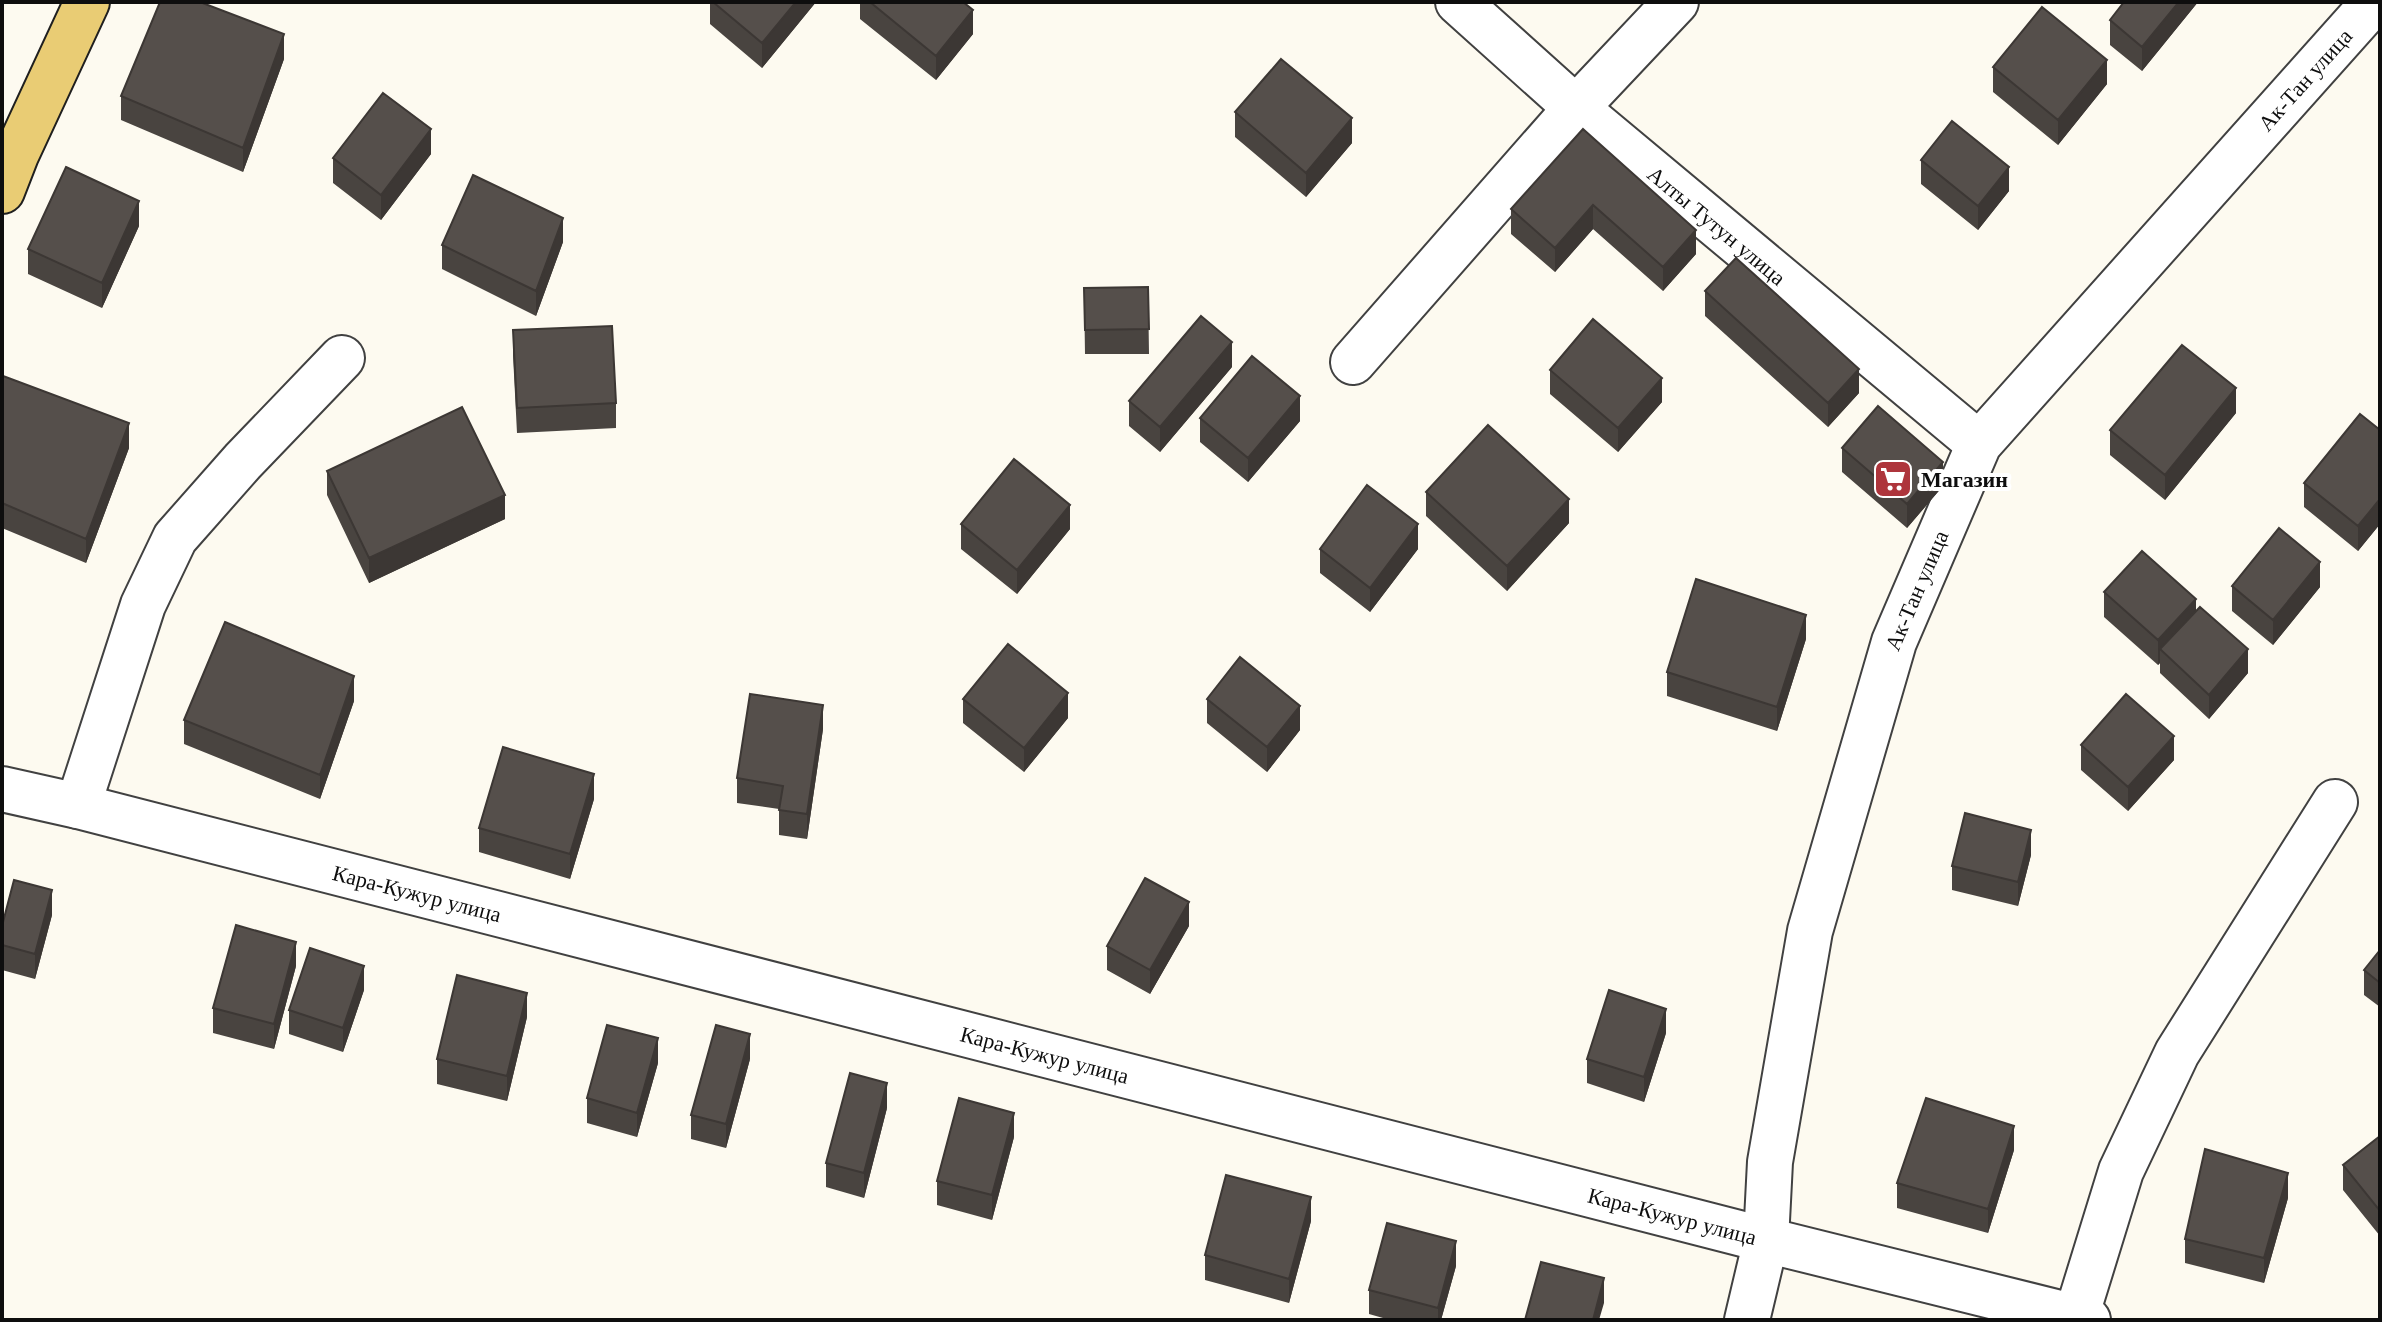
<svg xmlns="http://www.w3.org/2000/svg" width="2382" height="1322" viewBox="0 0 2382 1322" font-family="Georgia,serif">
<rect width="100%" height="100%" fill="#fdfaf0"/>
<g fill="none" stroke-linecap="round" stroke-linejoin="round">
<g stroke="#414141" stroke-width="48">
<g id="minor">
<path id="s1" d="M1458,2L1576,108L1979,444"/>
<path d="M1353,362L1576,108L1676,2"/>
<path id="s2" d="M2,789L78,806L1766,1240L2088,1320"/>
<path d="M78,806L143,605L175,538L243,461L342,358"/>
<path d="M2076,1317L2121,1171L2177,1053L2335,802"/>
<path id="s3" d="M1747,1320L1766,1240L1770,1162L1810,931L1894,642L1979,444L2374,2"/>
</g>
</g>
<g stroke="#1f1f1f" stroke-width="48">
<path id="major" d="M2,191L16,155L87,2"/>
</g>
<use href="#minor" stroke="#fff" stroke-width="44"/>
<use href="#major" stroke="#e9cc74" stroke-width="44"/>
</g>
<path fill="#494440" d="M710,2H816L762,68L710,24Z
M860,2H963L973,34L936,80L860,19Z
M2198,2L2142,71L2110,45V20Z
M284,59L243,172L121,120V96Z
M1993,67L2107,84L2058,145L1993,92Z
M1235,112L1352,143L1306,197L1235,137Z
M1583,129L1696,254L1663,291L1593,229L1555,272L1511,234V209Z
M431,154L381,220L333,183V158Z
M1921,160L2009,191L1978,230L1921,184Z
M139,226L102,308L28,274V249Z
M563,242L536,316L442,269V245Z
M1148,287L1149,354H1085L1084,288Z
M1705,291L1859,393L1828,427L1705,316Z
M513,330L616,403V428L517,433L513,355Z
M1232,367L1160,452L1129,426V401Z
M1550,370L1662,402L1618,452L1550,394Z
M2,380L129,448L86,563L2,528Z
M2236,413L2165,500L2110,455V430Z
M1200,418L1300,421L1248,482L1200,442Z
M2380,430V524L2358,551L2304,507V483Z
M1842,448L1943,486L1907,528L1842,472Z
M327,471L505,519L369,583L327,495Z
M1426,492L1569,523L1507,591L1426,516Z
M961,524L1070,529L1017,594L961,549Z
M1320,549H1418L1370,612L1320,573Z
M2232,586L2320,587L2273,645L2232,611Z
M2104,592L2196,611L2248,673L2209,719L2160,673V663L2158,665L2104,617Z
M1806,639L1777,731L1667,696V672Z
M963,699L1068,718L1024,772L963,723Z
M1207,699L1300,730L1267,772L1207,723Z
M354,701L320,799L184,744V720Z
M823,729L807,839L779,835V809L737,803V778Z
M2081,745L2174,760L2128,811L2081,770Z
M594,799L570,879L479,852V828Z
M2031,855L2018,906L1952,890V866Z
M52,915L35,979L2,970V926Z
M1189,926L1150,994L1107,970V946Z
M2380,950V1007L2364,995V970Z
M296,966L274,1049L213,1033V1008Z
M364,990L343,1052L289,1034V1010Z
M527,1017L507,1101L437,1084V1059Z
M1666,1033L1644,1102L1587,1083V1059Z
M750,1059L726,1148L691,1139V1115Z
M658,1063L637,1137L587,1123V1098Z
M887,1108L864,1198L826,1187V1163Z
M2380,1136V1236L2343,1190V1165Z
M1014,1137L992,1220L937,1205V1181Z
M2014,1150L1988,1233L1897,1208V1183Z
M2288,1198L2264,1283L2185,1263V1239Z
M1311,1221L1289,1303L1205,1280V1255Z
M1456,1266L1441,1320H1390L1369,1314V1290Z"/>
<path fill="#3c3734" d="M796,2H816L762,68V43Z
M2179,2H2198L2142,71V47Z
M973,10V34L936,80V56Z
M284,34V59L243,172V148Z
M2107,60V84L2058,145V120Z
M1352,118V143L1306,197V173Z
M431,129V154L381,220V195Z
M2009,167V191L1978,230V206Z
M139,201V226L102,308V283Z
M1593,205V229L1555,272V248Z
M563,218V242L536,316V291Z
M1696,230V254L1663,291V267Z
M1232,342V367L1160,452V427Z
M1859,369V393L1828,427V403Z
M1662,378V402L1618,452V428Z
M2236,388V413L2165,500V475Z
M1300,396V421L1248,482V458Z
M129,423V448L86,563V539Z
M1943,462V486L1907,528V504Z
M505,495V519L369,583V558Z
M1569,499V523L1507,591V566Z
M2380,499V524L2358,551V526Z
M1070,505V529L1017,594V570Z
M1418,524V549L1370,612V588Z
M2320,562V587L2273,645V620Z
M2196,599V623L2160,649V663L2158,665V640Z
M1806,615V639L1777,731V707Z
M2248,649V673L2209,719V695Z
M354,676V701L320,799V775Z
M1068,693V718L1024,772V748Z
M823,705V729L807,839V814Z
M1300,706V730L1267,772V747Z
M2174,736V760L2128,811V787Z
M594,774V799L570,879V854Z
M2031,830V855L2018,906V882Z
M52,890V915L35,979V954Z
M1189,902V926L1150,994V970Z
M296,942V966L274,1049V1024Z
M364,966V990L343,1052V1028Z
M527,993V1017L507,1101V1076Z
M1666,1009V1033L1644,1102V1077Z
M750,1034V1059L726,1148V1124Z
M658,1038V1063L637,1137V1113Z
M887,1083V1108L864,1198V1173Z
M1014,1113V1137L992,1220V1195Z
M2014,1126V1150L1988,1233V1209Z
M2288,1173V1198L2264,1283V1258Z
M1311,1197V1221L1289,1303V1279Z
M1456,1241V1266L1441,1320H1438V1308Z
M1604,1278V1303L1599,1320H1593Z"/>
<path fill="#554f4b" stroke="#3c3734" stroke-width="2" d="M160,2H200L284,34L243,148L121,96Z
M713,2H796L762,43Z
M870,2H963L973,10L936,56Z
M2124,2H2179L2142,47L2110,20Z
M2042,7L2107,60L2058,120L1993,67Z
M1281,59L1352,118L1306,173L1235,112Z
M383,93L431,129L381,195L333,158Z
M1952,121L2009,167L1978,206L1921,160Z
M1583,129L1696,230L1663,267L1593,205L1555,248L1511,209Z
M66,167L139,201L102,283L28,249Z
M473,175L563,218L536,291L442,245Z
M1736,258L1859,369L1828,403L1705,291Z
M1148,287L1149,329L1085,330L1084,288Z
M1201,316L1232,342L1160,427L1129,401Z
M1593,319L1662,378L1618,428L1550,370Z
M612,326L616,403L517,408L513,330Z
M2182,345L2236,388L2165,475L2110,430Z
M1252,356L1300,396L1248,458L1200,418Z
M3,376L129,423L86,539L2,503V380Z
M1878,406L1943,462L1907,504L1842,448Z
M462,407L505,495L369,558L327,471Z
M2360,414L2380,430V499L2358,526L2304,483Z
M1488,425L1569,499L1507,566L1426,492Z
M1014,459L1070,505L1017,570L961,524Z
M1367,485L1418,524L1370,588L1320,549Z
M2279,528L2320,562L2273,620L2232,586Z
M2142,551L2196,599L2158,640L2104,592Z
M1696,579L1806,615L1777,707L1667,672Z
M2200,607L2248,649L2209,695L2160,649Z
M225,622L354,676L320,775L184,720Z
M1008,644L1068,693L1024,748L963,699Z
M1240,657L1300,706L1267,747L1207,699Z
M750,694L823,705L807,814L779,810L783,786L737,778Z
M2126,694L2174,736L2128,787L2081,745Z
M503,747L594,774L570,854L479,828Z
M1965,813L2031,830L2018,882L1952,866Z
M1145,878L1189,902L1150,970L1107,946Z
M14,880L52,890L35,954L2,945V926Z
M236,925L296,942L274,1024L213,1008Z
M310,948L364,966L343,1028L289,1010Z
M2380,950V983L2364,970Z
M457,975L527,993L507,1076L437,1059Z
M1609,990L1666,1009L1644,1077L1587,1059Z
M607,1025L658,1038L637,1113L587,1098Z
M716,1025L750,1034L726,1124L691,1115Z
M850,1073L887,1083L864,1173L826,1163Z
M959,1098L1014,1113L992,1195L937,1181Z
M1926,1098L2014,1126L1988,1209L1897,1183Z
M2380,1136V1211L2343,1165Z
M2205,1149L2288,1173L2264,1258L2185,1239Z
M1226,1175L1311,1197L1289,1279L1205,1255Z
M1387,1223L1456,1241L1438,1308L1369,1290Z
M1541,1262L1604,1278L1593,1320H1525Z"/>
<defs>
<g id="supermarket-square" transform="scale(2)"><rect x="-9" y="-9" width="18" height="18" rx="4" fill="#ae353c" stroke="#fff"/><path d="M-6-5.5h2.5l.6 2H6L4.5 2H-2.5L-4.4-4H-6ZM-1.5 3.2a1.3 1.3 0 1 0 .1 0ZM3 3.2a1.3 1.3 0 1 0 .1 0Z" fill="#fff"/></g>
</defs>
<g fill-rule="evenodd">
<use href="#supermarket-square" x="1893" y="479"/>
</g>
<g text-anchor="middle" dominant-baseline="central" stroke-width="8" stroke-linejoin="round" paint-order="stroke">
<g font-size="22" fill="#0e0e0e" stroke="#fff">
<text stroke="none"><textPath href="#s3" startOffset="1400">Ак-Тан улица</textPath></text>
<text stroke="none"><textPath href="#s1" startOffset="342">Алты Тутун улица</textPath></text>
<text stroke="none"><textPath href="#s3" startOffset="752">Ак-Тан улица</textPath></text>
<text stroke="none"><textPath href="#s2" startOffset="428">Кара-Кужур улица</textPath></text>
<text stroke="none"><textPath href="#s2" startOffset="1076">Кара-Кужур улица</textPath></text>
<text stroke="none"><textPath href="#s2" startOffset="1724">Кара-Кужур улица</textPath></text>
</g>
<g font-size="22" font-weight="bold" fill="#0e0e0e" stroke="#fff" text-anchor="start">
<text x="1921" y="479">Магазин</text>
</g>
</g>
<rect width="2382" height="1322" fill="none" stroke="#0e0e0e" stroke-width="8"/>
</svg>
